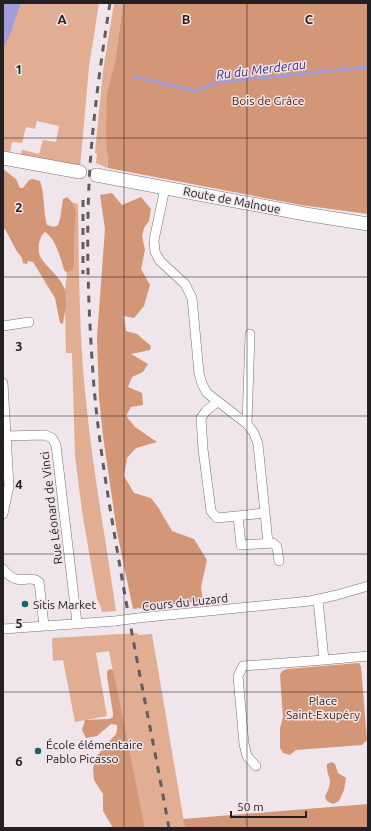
<svg xmlns="http://www.w3.org/2000/svg" width="371" height="831" viewBox="0 0 371 831" font-family="Ubuntu,sans-serif">
<rect width="100%" height="100%" fill="#f0e5ea"/>
<path fill="#e1ae93" d="M21,3H99L89,67L80,168L20,155L21,152L23,150L39,154L43,140L56,142L59,126L37,121L35,129L26,127L22,143L12,142L10,153H3V49L11,33Z
M114,3H123L115,62L108,91L107,157L108,168L96,163L97,154L95,153L103,71Z
M73,203L78,204C79,270 79,335 86,401C93,471 106,541 116,611L102,612L100,605L97,599L82,511L75,456L72,353H66L65,311L67,297L65,290L67,273L72,271C75,257 73,249 74,235C74,222 76,216 73,203Z
M138,633V635L152,634L185,828H145L122,719L109,651L96,653L107,716L75,722L63,660L53,661L52,640L53,638Z"/>
<path fill="#d39676" d="M123,3H368V214L301,205L108,168L106,132L107,93L115,62Z
M3,169L16,179L20,188H23L29,180L33,179L40,181C45,195 43,211 47,225L54,227L58,225L60,219L63,199L67,197L73,203L76,214L74,235V266L72,271L67,273L64,270C61,258 55,238 45,232C38,238 37,251 41,258C49,270 60,276 65,290C69,301 64,313 63,324L60,323L55,298L33,262L28,261L27,264L23,263L22,258L16,250L5,229H3Z
M112,193L122,205L141,197L151,209L149,221L144,228L142,236L145,250L141,269L150,285L144,306L134,318L124,316L126,331L137,334L151,346L150,350L131,354L148,364L143,372L132,377L128,387L142,393L143,405L131,407L126,416L135,427L157,442L136,448L127,458L124,476L134,493L151,498L158,507L172,531L194,539L207,560L201,587L203,601L133,609L117,532L103,436L99,398L97,337L105,229L100,195Z
M359,663L361,666L367,740L362,745L296,750L290,755L283,753L280,748V728L283,717L280,675L282,671L287,669Z
M110,669L113,670L145,828H113L103,811V794L94,780L93,769L95,758L116,734L117,730V725L111,724L97,736L86,738L82,730L85,720L109,719L113,717V713L107,676V671Z
M332,762L335,764L338,773L346,778L344,790L339,801L333,804L327,801L325,797C327,792 330,787 330,781C329,775 326,771 327,764Z
M368,804V828H185L183,819Z"/>
<path fill="#a29cd8" d="M3,3H21L11,33L3,49Z"/>
<g fill="none" stroke-linecap="round" stroke-linejoin="round">
<path stroke="#a29cd8" stroke-width="3" d="M134,77L196,91L219,82L368,67"/>
<g stroke="#797074" stroke-width="10">
<path id="minor" d="M165,188L154,240L155,252L160,261L185,284L192,298L199,373L202,384L207,393L247,424L254,433L258,444L268,543
M3,326L29,322
M3,383L9,486L3,514
M217,402L206,411L201,418L203,449L211,511L217,518L265,513
M247,424L250,334
M6,436L45,435L52,438L56,445L77,623
M238,516L241,545L273,543L277,547L279,561
M3,569C19,589 29,573 39,582L44,625
M318,600L324,660L368,656
M138,618L310,601L337,595L368,586
M3,629L115,621
M256,766L247,756L244,744L238,676L243,666L324,660"/>
</g>
<g stroke="#797074" stroke-width="14">
<path id="secondary" d="M3,158L80,172
M96,175L305,214L368,224"/>
</g>
<use href="#minor" stroke="#fff" stroke-width="9"/>
<use href="#secondary" stroke="#fff" stroke-width="13"/>
<path stroke="#645d60" stroke-width="3" stroke-dasharray="7 7" stroke-linecap="butt" d="M110,3C102,53 95,103 91,152C85,230 88,309 94,387C99,445 109,503 119,561C134,650 153,739 169,828
M83,200V274"/>
<g stroke="#797074" stroke-width="10" stroke-linecap="butt">
<path id="minor-bridge" d="M115,621L138,618"/>
</g>
<use href="#minor-bridge" stroke="#fff" stroke-width="9"/>
</g>
<path fill="none" stroke="#242022" stroke-width="1" stroke-opacity="0.55" d="M124,3V828M247,3V828M3,138H368M3,277H368M3,416H368M3,554H368M3,692H368"/>
<g fill="#166568" stroke="#f0e5ea" stroke-width="1.5">
<circle cx="25" cy="604" r="4"/>
<circle cx="38" cy="751" r="4"/>
</g>
<g text-anchor="middle" dominant-baseline="central" stroke-width="3" stroke-linejoin="round" paint-order="stroke">
<g font-size="12" fill="#4b230b" stroke="#f0e5ea">
<text x="268" y="100">Bois de Grâce</text>
<text x="323" y="700">Place<tspan x="323" dy="14">Saint-Exupéry</tspan></text>
</g>
<g font-size="12" fill="#242022" stroke="#f0e5ea">
<text transform="translate(232 200) rotate(11)">Route de Malnoue</text>
<text transform="translate(51 508) rotate(-97)">Rue Léonard de Vinci</text>
<text transform="translate(185 602) rotate(-6)">Cours du Luzard</text>
</g>
<g font-size="12" fill="#242022" stroke="#f0e5ea" text-anchor="start">
<text x="33" y="604">Sitis Market</text>
<text x="46" y="744">École élémentaire<tspan x="46" dy="14">Pablo Picasso</tspan></text>
</g>
<g font-size="13" font-style="italic" fill="#3e3078" stroke="#f0e5ea">
<text transform="translate(261 69) rotate(-7)">Ru du Merderau</text>
</g>
</g>
<g font-size="13" text-anchor="middle" font-weight="bold" fill="#242022" stroke="#f0e5ea" stroke-width="3" stroke-linejoin="round" paint-order="stroke">
<text x="62" y="24">A</text>
<text x="186" y="24">B</text>
<text x="309" y="24">C</text>
<text x="19" y="74">1</text>
<text x="19" y="212">2</text>
<text x="19" y="351">3</text>
<text x="19" y="489">4</text>
<text x="19" y="628">5</text>
<text x="19" y="766">6</text>
</g>
<rect width="371" height="831" fill="none" stroke="#242022" stroke-width="8"/>
<path d="M231 811v6h75v-6" fill="none" stroke="#242022" stroke-width="2"/>
<text x="237" y="811" font-size="12" fill="#242022" stroke="#f0e5ea" stroke-width="3" paint-order="stroke">50 m</text>
</svg>
